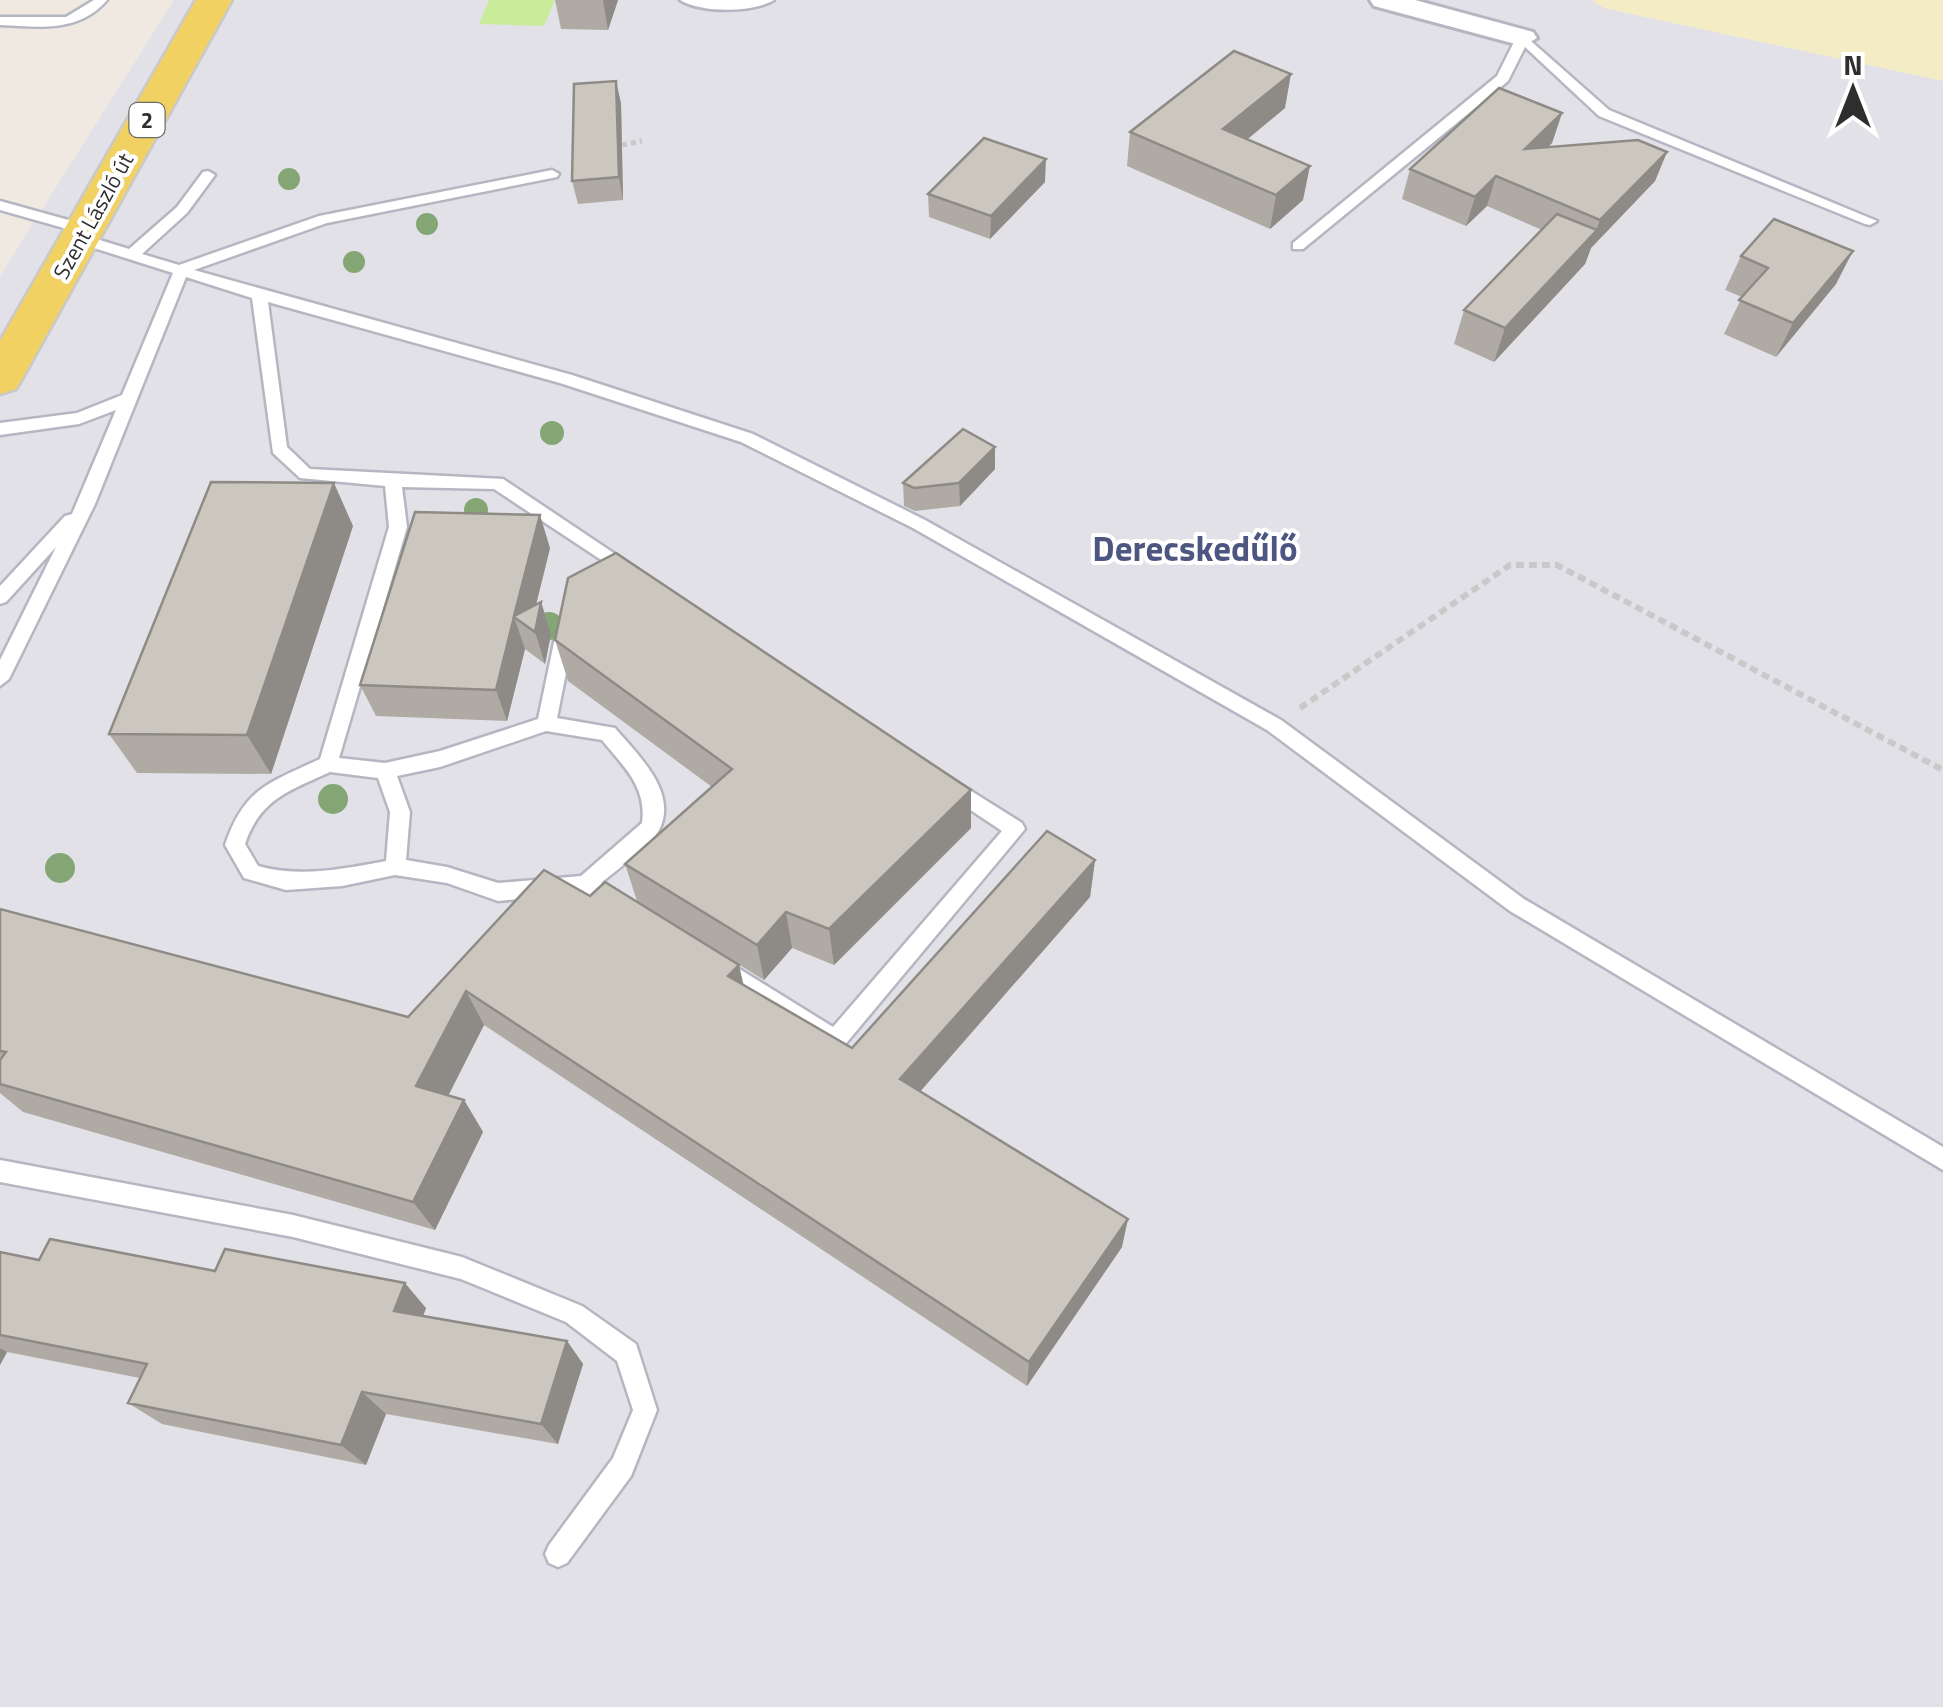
<svg xmlns="http://www.w3.org/2000/svg" width="1943" height="1707" viewBox="0 0 1943 1707" font-family="'Titillium Web',sans-serif">
<rect width="100%" height="100%" fill="#efe9e1"/>
<path fill="#e3e1e8" d="M174,0H1592L1604,8L1943,81V1707H0V276Z"/>
<path fill="#f3ecc5" d="M1592,0H1943V81L1604,8Z"/>
<path fill="#c9ec9a" d="M489,0H555L544,26L479,24Z"/>
<g fill="none" stroke-linecap="round" stroke-linejoin="round">
<g stroke="#b4b7c1" stroke-width="5">
<path id="lane" d="M94,0H107C79,33 39,27 0,25V17H66Z
M680,0H774C753,13 701,13 680,0Z
M1523,34L1609,110L1877,221L1870,225L1865,224L1599,116L1525,47L1508,81L1303,249H1293V243L1497,76L1516,38Z
M552,170L559,174L557,177L327,223L194,270L572,375L753,434L925,520L1281,720L1524,899L1943,1147V1170L1510,911L1267,730L913,528L741,442L560,383L268,302L287,447L310,469L503,479L639,570L630,576L624,575L494,489L402,487L407,527L339,758L385,763L440,751L538,719L556,633L565,626L574,633L557,718L615,728C636,753 679,792 659,830C651,846 616,870 601,883L623,896L626,902L623,908L616,911L583,893L498,901L447,883L395,875L342,886L286,890L244,878L225,845C244,788 269,783 320,759L389,527L385,486L300,478L273,453L252,298L186,277L95,504L9,679L0,686V660L56,547L6,602L0,604V586L65,516L72,514L116,410L79,424L0,435V423L77,413L122,395L173,273L75,242V236L80,234L129,249L177,207L203,172L208,171L215,175L187,213L142,254L179,265L319,216ZM546,731L602,740C624,767 647,787 642,823L581,876L498,883L447,867L406,860L410,812L397,776L440,767ZM330,772L378,778L390,812L386,861C342,869 301,878 258,866L245,844C260,799 289,791 330,772Z
M0,201L90,226L92,229L85,234L0,210Z
M949,777L1022,823L1025,829L843,1047L835,1050L827,1047L714,974L711,968L714,962L721,959L728,962L833,1027L1002,831L942,791L939,785L942,779Z
M0,1160L293,1215L462,1257L582,1306L636,1344L657,1410L631,1476L567,1563L558,1567L549,1563L545,1554L549,1545L613,1458L633,1410L617,1361L566,1322L461,1279L293,1237L0,1182Z"/>
</g>
<g stroke="#b4b7c1" stroke-width="6">
<path id="street" d="M1370,0H1415L1533,32L1537,38L1523,46L1374,6Z"/>
</g>
<g stroke="#c9c9c9" stroke-width="5">
<path id="primary" d="M196,0H232L22,379L16,389L0,394V341Z"/>
</g>
<path stroke="#c9c9c9" stroke-width="5" stroke-dasharray="5 4" stroke-linecap="butt" d="M622,145L642,141"/>
<path stroke="#c9c9c9" stroke-width="6" stroke-dasharray="8 5" stroke-linecap="butt" d="M1300,708L1510,565H1557L1943,770"/>
<use href="#lane" fill="#fff" fill-rule="evenodd"/>
<use href="#street" fill="#fff" fill-rule="evenodd"/>
<use href="#primary" fill="#f2d163" fill-rule="evenodd"/>
</g>
<g fill="#84a574">
<circle cx="289" cy="179" r="11"/>
<circle cx="427" cy="224" r="11"/>
<circle cx="354" cy="262" r="11"/>
<circle cx="552" cy="433" r="12"/>
<circle cx="476" cy="510" r="12"/>
<circle cx="549" cy="626" r="14"/>
<circle cx="333" cy="799" r="15"/>
<circle cx="60" cy="868" r="15"/>
</g>
<path fill="#afaba4" d="M555,0H618L608,30L561,29Z
M621,103L623,200L578,204L572,181Z
M1285,108L1247,139L1303,200L1270,229L1127,166L1130,132Z
M1562,113L1552,143L1548,147L1667,152L1655,181L1591,248L1585,264L1494,362L1454,344L1464,310L1542,230L1487,206L1466,226L1402,199L1410,169Z
M1045,182L990,239L929,217L928,194Z
M1741,256L1836,284L1776,357L1724,334L1742,297L1725,290Z
M995,447V469L960,506L915,511L904,506L903,483Z
M353,526L271,774L137,773L109,734Z
M550,548L536,605L541,602L551,634L545,664L525,649L507,721L376,716L360,685Z
M555,640L971,828L834,965L792,948L764,980L637,901L625,864L712,787L568,681Z
M1095,860L1090,897L920,1092L1122,1247L1027,1386L484,1025L448,1095L464,1100L483,1132L435,1230L23,1112L0,1093V909L408,1017L544,870L852,1048Z
M0,1252L39,1260L215,1271L426,1308L423,1316L567,1341L583,1364L558,1444L386,1414L366,1465L162,1424L128,1403L140,1378L7,1352L0,1365Z"/>
<path fill="#8e8b86" d="M603,0H618L608,30Z
M1291,74L1285,108L1219,163L1223,129Z
M616,81L621,103L623,200L619,177Z
M1562,113L1552,143L1515,179L1525,149Z
M1667,152L1655,181L1591,248L1585,264L1494,362L1505,328L1595,233L1600,220Z
M1046,159L1045,182L990,239L991,216Z
M1310,166L1303,200L1270,229L1276,195Z
M1496,176L1487,206L1466,226L1475,197Z
M1853,251L1836,284L1776,357L1793,323Z
M995,447V469L960,506L959,483Z
M334,483L353,526L271,774L247,735Z
M540,515L550,548L530,629L514,616Z
M541,602L551,634L545,664L535,632Z
M514,617L525,649L507,721L496,690Z
M971,790V828L834,965L829,929Z
M1095,860L1090,897L902,1112L900,1079Z
M786,912L792,948L764,980L757,945Z
M739,965L747,1000L728,976Z
M466,991L484,1025L437,1118L416,1086Z
M464,1100L483,1132L435,1230L413,1202Z
M1128,1219L1122,1247L1027,1386L1029,1362Z
M405,1283L426,1308L416,1335L394,1311Z
M567,1341L583,1364L558,1444L541,1424Z
M0,1348L7,1352L0,1365Z
M362,1392L386,1414L366,1465L341,1445Z"/>
<path fill="#cbc7bf" stroke="#8e8b86" stroke-width="2.5" d="M1234,51L1291,74L1223,129L1310,166L1276,195L1130,132Z
M616,81L619,177L572,181L574,84Z
M1499,88L1562,113L1525,149L1638,140L1667,152L1600,220L1496,176L1475,197L1410,169Z
M984,138L1046,159L991,216L928,194Z
M1557,214L1597,230L1505,328L1464,310Z
M1774,219L1853,251L1793,323L1739,300L1768,268L1741,256Z
M963,429L995,447L959,483L914,488L903,483Z
M211,482L334,483L247,735L109,734Z
M415,512L540,515L514,616L541,602L535,632L514,617L496,690L360,685Z
M616,553L971,790L829,929L786,912L757,945L625,864L732,769L555,640L568,578Z
M1047,831L1095,860L900,1079L1128,1219L1029,1362L466,991L416,1086L464,1100L413,1202L0,1084V1060L6,1052L0,1051V909L408,1017L544,870L590,896L605,882L739,965L728,976L852,1048Z
M50,1239L215,1271L225,1249L405,1283L394,1311L567,1341L541,1424L362,1392L341,1445L128,1403L147,1364L0,1335V1252L39,1260Z"/>
<g text-anchor="middle" dominant-baseline="central" stroke-width="8" stroke-linejoin="round" paint-order="stroke">
<rect fill="#fff" stroke="#6d6d6d" stroke-width="2.5" x="129.5" y="103" width="35" height="34" rx="8"/>
<g font-size="22" font-weight="bold" fill="#2e2e2e">
<text x="147" y="120">2</text>
</g>
<g font-size="22" fill="#2e2e2e" stroke="#fff">
<text transform="translate(93 216) rotate(-61)">Szent László út</text>
</g>
<g font-size="35" font-weight="bold" fill="#4d5680" stroke="#fff">
<text x="1195" y="548">Derecskedűlő</text>
</g>
</g>
<g transform="translate(1853 90)" stroke="#ffffff" stroke-width="8" paint-order="stroke">
<path d="M0-8L18 38L0 25L-18 38Z" fill="#2e2e2e"/>
<text y="-15" font-size="28" font-weight="bold" text-anchor="middle" fill="#2e2e2e">N</text>
</g>
</svg>
